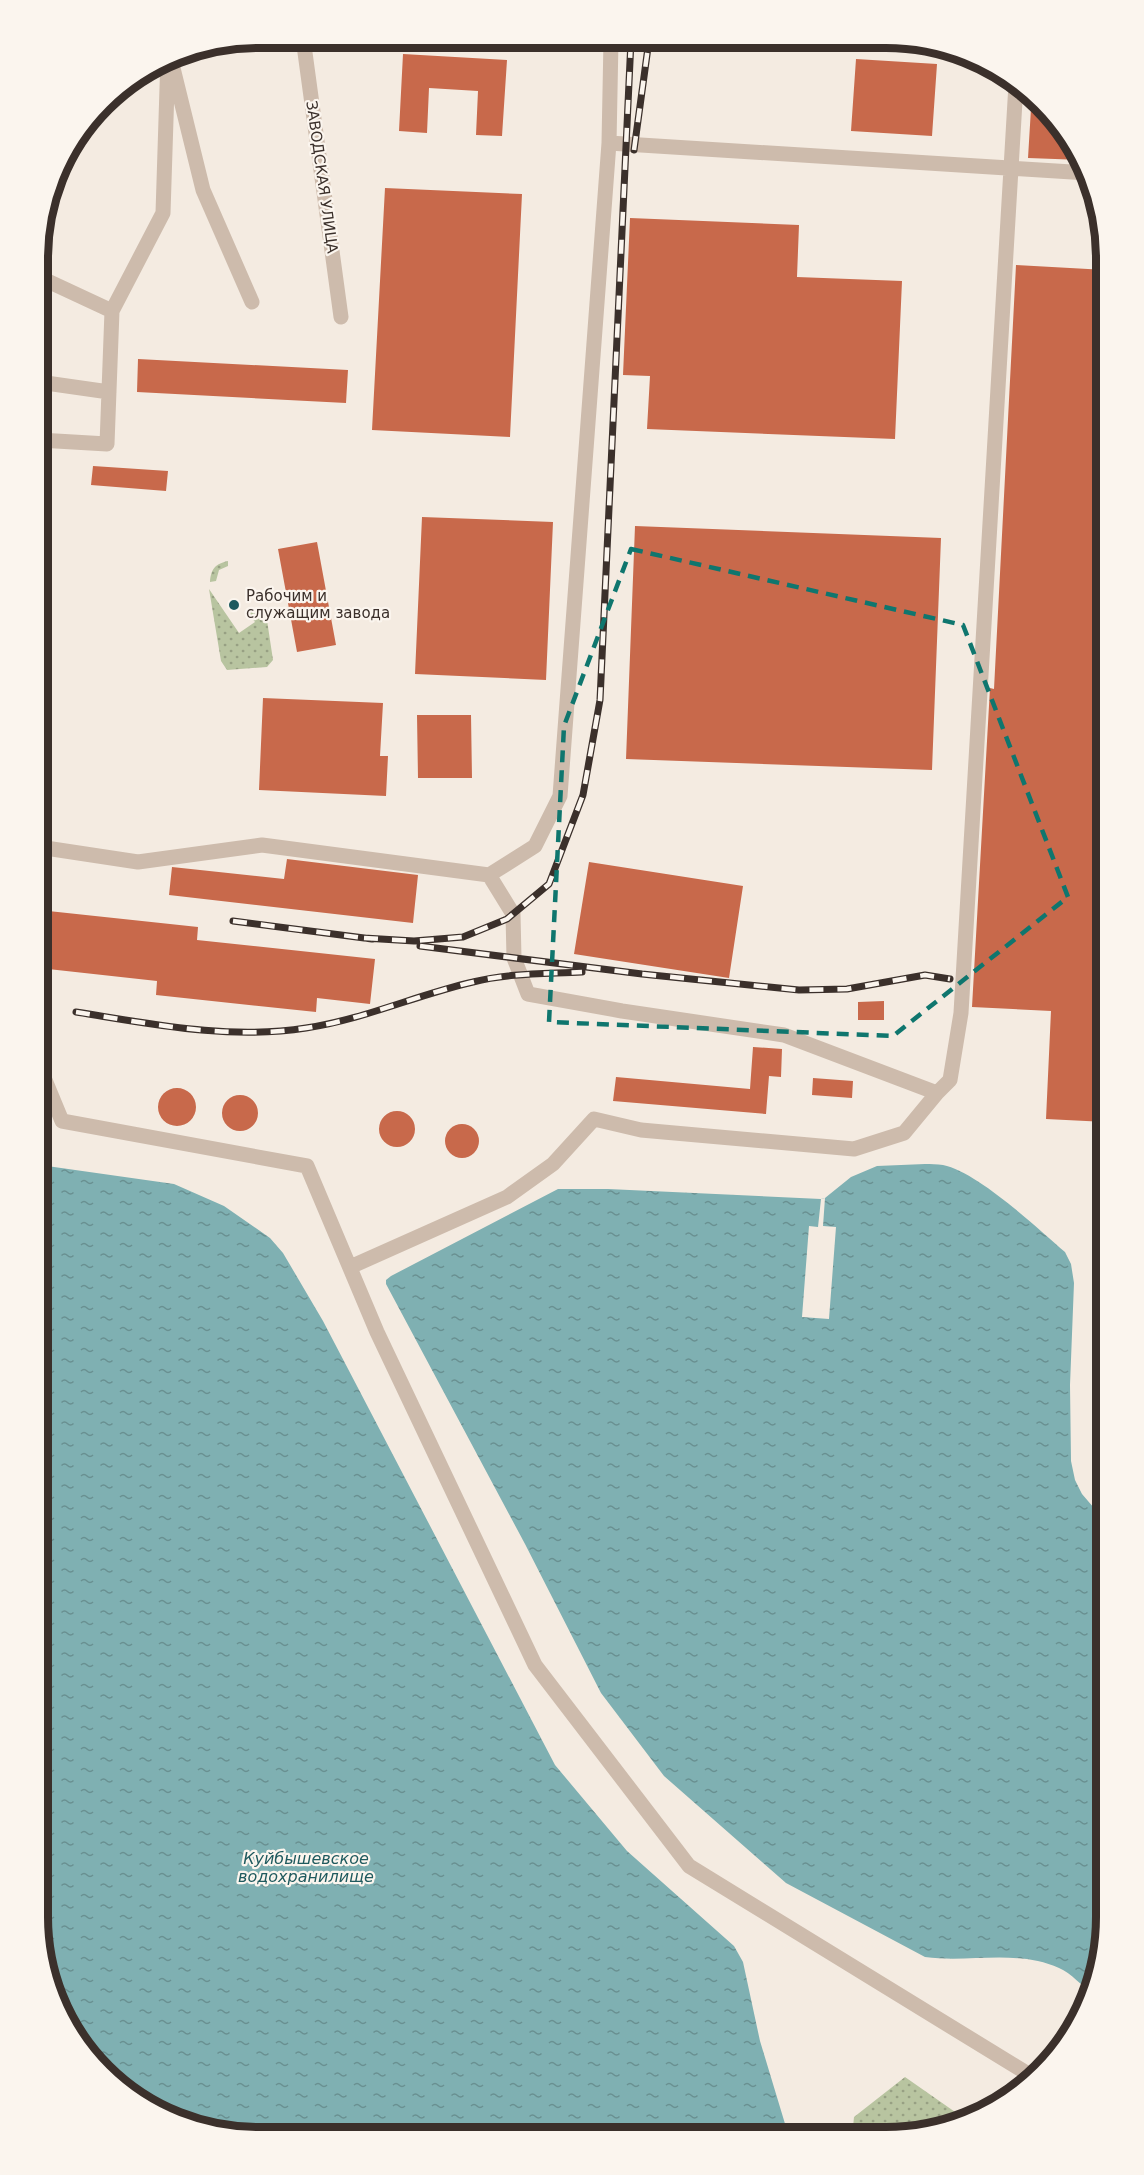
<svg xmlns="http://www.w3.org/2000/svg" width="1144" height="2175" viewBox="0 0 1144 2175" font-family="'DejaVu Sans',sans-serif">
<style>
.grass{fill:url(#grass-dots)}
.water{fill:url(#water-ripples)}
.pier{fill:#f4ebe1}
.building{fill:#c8694b}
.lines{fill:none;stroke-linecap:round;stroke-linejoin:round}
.minor{stroke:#cdbbac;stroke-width:15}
.rail-casing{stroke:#3b302b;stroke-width:7}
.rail{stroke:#fbf5ee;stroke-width:4.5;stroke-dasharray:14;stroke-linecap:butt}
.marked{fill:none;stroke:#0f766e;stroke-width:4.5;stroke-dasharray:12 8;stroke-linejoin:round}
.poi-dot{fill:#1f5a5e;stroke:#fbf5ee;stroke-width:2}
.labels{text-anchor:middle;stroke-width:4.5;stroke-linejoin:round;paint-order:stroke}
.street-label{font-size:15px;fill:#3b302b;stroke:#fbf5ee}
.poi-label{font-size:15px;fill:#3b302b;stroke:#fbf5ee;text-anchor:start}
.water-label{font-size:16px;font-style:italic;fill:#1f5a5e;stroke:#fbf5ee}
.rim{fill:none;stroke:#3b302b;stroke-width:8}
</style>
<defs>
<pattern id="grass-dots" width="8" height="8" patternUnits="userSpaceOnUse" patternTransform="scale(1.5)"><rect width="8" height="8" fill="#b8c4a0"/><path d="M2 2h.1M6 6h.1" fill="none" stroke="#97a083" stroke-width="1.8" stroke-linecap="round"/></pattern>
<pattern id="water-ripples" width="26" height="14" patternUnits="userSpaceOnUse" patternTransform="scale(1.5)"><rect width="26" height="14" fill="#7fb0b2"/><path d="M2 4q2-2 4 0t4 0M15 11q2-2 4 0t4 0" fill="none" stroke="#699091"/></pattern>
</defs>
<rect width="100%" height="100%" fill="#f4ebe1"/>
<!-- grass -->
<path class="grass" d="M228,561V566L219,570L216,581L210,582C211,569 215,564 228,561Z
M209,589L239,633L255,622L246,610L265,607L273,660L267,667L227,670L221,661Z
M905,2077L968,2121C939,2135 884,2137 852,2137L854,2117Z"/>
<!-- water -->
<path class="water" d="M38,1161L47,1166L174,1184L224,1206L270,1238L283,1253L323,1321L555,1765L627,1851L734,1946L743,1962L760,2041L789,2137L229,2136L173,2121L113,2083L75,2040L49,1988L38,1917Z
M925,1164C931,1164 937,1164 943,1165C978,1172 1037,1228 1065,1252L1071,1264L1074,1283L1070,1385L1071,1461L1075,1480L1082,1494L1106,1522V1932L1092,1994C1082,1986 1071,1973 1059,1968C1017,1949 969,1963 925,1957L786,1883L664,1776L601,1693L525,1544L386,1284V1280L391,1276L558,1189H608L821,1199L825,1198L851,1177L877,1166Z"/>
<!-- pier -->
<path class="pier" d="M825,1198L823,1226L836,1227L829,1319L802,1317L809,1226L818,1227L821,1199Z"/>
<!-- building -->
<path class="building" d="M403,54L507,60L502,136L476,135L478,91L429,88L427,133L399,131Z
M856,59L937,64L932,136L851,131Z
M1032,92L1069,135L1082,160L1028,158Z
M385,188L522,194L510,437L372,430Z
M630,218L799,225L797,277L902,281L895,439L647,429L650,376L623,375Z
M1016,265L1106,270V1122L1046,1119L1051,1011L972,1007L990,688L994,689Z
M138,359L348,370L346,403L137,392Z
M93,466L168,471L166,491L91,485Z
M422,517L553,522L546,680L415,674Z
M635,526L941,538L932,770L626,759Z
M317,542L336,645L297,652L278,549Z
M263,698L383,703L380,756H388L386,796L259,790Z
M417,715H471L472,778H418Z
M287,859L418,875L413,923L169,895L172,867L284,879Z
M589,862L743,886L729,978L574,954Z
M39,910L198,927L197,940L375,959L370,1004L317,998L316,1012L156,995L157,981L39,968Z
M884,1001V1020H858V1002Z
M753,1047L782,1049L781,1077L769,1076L766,1114L613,1101L616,1077L750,1089Z
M813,1078L853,1081L852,1098L812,1095Z
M158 1107a19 19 0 1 1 38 0a19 19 0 1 1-38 0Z
M222 1113a18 18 0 1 1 36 0a18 18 0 1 1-36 0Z
M379 1129a18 18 0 1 1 36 0a18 18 0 1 1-36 0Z
M445 1141a17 17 0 1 1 34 0a17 17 0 1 1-34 0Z"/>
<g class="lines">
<!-- minor -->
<path class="minor" d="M303,38L341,317
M173,68L203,190L252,302
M609,143L1088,173
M39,277L112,311L163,213L168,57
M39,382L109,392
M39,440L107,444L112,311
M39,847L138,862L262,845L489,875L535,846L560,796L609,143L611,40
M489,875L513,914L514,958L528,994L622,1011L784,1035L937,1093
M38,1063L62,1121L307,1166L377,1332L535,1665L689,1866L1033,2077
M350,1267L507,1197L553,1164L594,1119L641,1130L854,1149L904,1133L937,1093L950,1080L961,1013L1016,84"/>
<defs>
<path id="rail" d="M634,150L649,40
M233,921L372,939
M364,938L414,941L463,937L507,919L549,884L583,795L600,700L631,40
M420,946L642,974L799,990L847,989L925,975L950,979
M76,1012C152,1024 229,1040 306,1028C365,1019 416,995 473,982C508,973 546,974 582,972"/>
</defs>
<!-- rail casing -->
<use href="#rail" class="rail-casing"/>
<!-- rail -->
<use href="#rail" class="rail"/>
</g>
<!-- marked area -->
<path class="marked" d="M631,549L963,625L1068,897L893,1036L549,1022L564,726Z"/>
<!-- markers -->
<circle class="poi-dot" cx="234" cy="605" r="6"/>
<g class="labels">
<!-- street labels -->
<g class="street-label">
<text transform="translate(322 177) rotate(82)" y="5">ЗАВОДСКАЯ УЛИЦА</text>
</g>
<!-- poi labels -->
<g class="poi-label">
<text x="246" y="601">Рабочим и<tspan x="246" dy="17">служащим завода</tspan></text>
</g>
<!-- water labels -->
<g class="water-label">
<text x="306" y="1864">Куйбышевское<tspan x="306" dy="18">водохранилище</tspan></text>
</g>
</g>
<!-- crop -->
<path d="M0 0H1144V2175H0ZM258 48H886A210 210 0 0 1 1096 258V1917A210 210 0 0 1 886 2127H258A210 210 0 0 1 48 1917V258A210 210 0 0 1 258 48Z" fill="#fbf5ee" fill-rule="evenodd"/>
<path class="rim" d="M258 48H886A210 210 0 0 1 1096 258V1917A210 210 0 0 1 886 2127H258A210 210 0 0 1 48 1917V258A210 210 0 0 1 258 48Z"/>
</svg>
